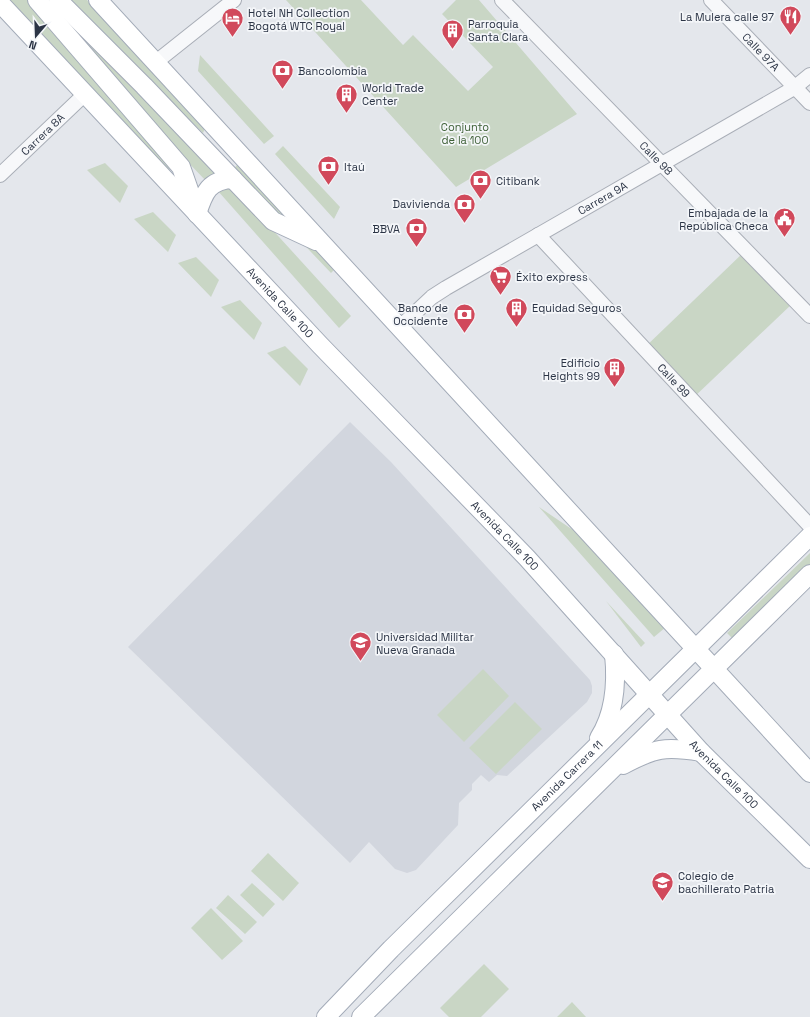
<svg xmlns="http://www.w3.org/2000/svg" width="810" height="1017" viewBox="0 0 810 1017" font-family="'Space Grotesk',sans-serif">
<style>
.built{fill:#d2d6de}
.green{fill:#c9d6c5}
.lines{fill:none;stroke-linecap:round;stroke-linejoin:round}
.minor-casing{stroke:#a9aeb7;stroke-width:16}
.major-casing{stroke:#a3abb8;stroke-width:20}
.minor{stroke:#f7f8fa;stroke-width:14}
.major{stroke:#fff;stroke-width:18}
.labels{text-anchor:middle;stroke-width:3.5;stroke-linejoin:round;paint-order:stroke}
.poi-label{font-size:11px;fill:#2b3445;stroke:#f4f6f9;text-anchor:start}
.street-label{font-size:11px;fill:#2b3445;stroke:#f4f6f9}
.park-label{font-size:11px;fill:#3f6138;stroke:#f4f6f9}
</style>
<rect width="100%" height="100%" fill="#e4e7ec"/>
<!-- built -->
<path class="built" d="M350,422L391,462L590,680L592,686V693L587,702L507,776L497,775L489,782L481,775L472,784V790L459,803L458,825L416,870L407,873L395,869L369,842L350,863L128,647Z"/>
<!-- green -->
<path class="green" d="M9,0H30L165,157L172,176Z
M48,0L222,172L207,182L159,132Z
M67,0H87L205,128L203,133Z
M286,0H361L403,45L413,35L468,91L493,67L442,14L456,0H479L577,114L456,187Z
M200,55L274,136L264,144L198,71Z
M283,146L340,207L334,219L275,154Z
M105,163L128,186L120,203L87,170Z
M237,165L335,269L331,273L233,170Z
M230,183L351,316L339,328L218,191Z
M153,212L176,235L168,252L134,219Z
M744,252L793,303L692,399L642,350Z
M196,257L219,280L211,297L178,263Z
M240,300L262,323L254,340L221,307Z
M285,346L308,369L300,386L267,353Z
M539,507L573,530L666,627L654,637Z
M810,553V569L735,641L727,633Z
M606,601L645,643L641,647Z
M483,669L509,696L464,742L437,715Z
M515,702L542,729L496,774L469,748Z
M268,853L299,883L283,901L251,871Z
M252,883L275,904L263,917L240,895Z
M228,895L257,922L245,934L216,908Z
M211,908L243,941L222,960L191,928Z
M484,964L509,989L481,1017H449L440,1008Z
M572,1002L586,1017H557Z"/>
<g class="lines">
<defs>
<g id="minor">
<path id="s1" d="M502,0L810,316"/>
<path id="s2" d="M711,0L810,103"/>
<path d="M156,62L234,0"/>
<path id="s3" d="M0,175L85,94"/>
<path id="s4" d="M538,235L810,526"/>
<path id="s5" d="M400,327L432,297L446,288L794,88L810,75"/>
</g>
<g id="major">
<path d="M37,0L181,167L195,207"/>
<path d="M58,0L144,86L273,221L316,241"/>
<path d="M98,0L810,773"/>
<path id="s6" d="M0,3L320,345L527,558L701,752L810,859"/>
<path d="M197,214C204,192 209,180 233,179"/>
<path d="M599,738C615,713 617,683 614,654"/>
<path d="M623,765C655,748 665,746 701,752"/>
<path id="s7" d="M326,1017L391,949L810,536"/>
<path d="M361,1017L810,574"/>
</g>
</defs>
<!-- minor casing -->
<use href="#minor" class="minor-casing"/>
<!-- major casing -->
<use href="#major" class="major-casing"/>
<!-- minor -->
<use href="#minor" class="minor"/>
<!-- major -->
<use href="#major" class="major"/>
</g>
<!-- icons -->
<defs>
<symbol id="restaurant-pin" viewBox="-11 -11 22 30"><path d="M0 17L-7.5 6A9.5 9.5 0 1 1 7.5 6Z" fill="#d1495b" stroke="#f4f6f9"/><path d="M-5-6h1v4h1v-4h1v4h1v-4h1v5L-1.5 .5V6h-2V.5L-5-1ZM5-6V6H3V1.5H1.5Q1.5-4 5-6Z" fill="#fff"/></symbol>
<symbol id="hotel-pin" viewBox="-11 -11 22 30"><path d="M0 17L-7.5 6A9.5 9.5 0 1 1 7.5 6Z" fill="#d1495b" stroke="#f4f6f9"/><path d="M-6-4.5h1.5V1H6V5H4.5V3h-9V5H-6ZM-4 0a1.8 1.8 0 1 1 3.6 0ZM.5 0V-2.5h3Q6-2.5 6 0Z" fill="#fff"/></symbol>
<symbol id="building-pin" viewBox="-11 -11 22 30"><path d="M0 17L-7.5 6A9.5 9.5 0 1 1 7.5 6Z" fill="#d1495b" stroke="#f4f6f9"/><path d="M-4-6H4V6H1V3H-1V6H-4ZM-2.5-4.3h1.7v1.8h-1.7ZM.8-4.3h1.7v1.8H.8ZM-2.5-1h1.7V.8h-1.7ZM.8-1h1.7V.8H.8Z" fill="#fff"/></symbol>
<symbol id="bank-pin" viewBox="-11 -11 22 30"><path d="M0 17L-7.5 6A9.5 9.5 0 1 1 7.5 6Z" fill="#d1495b" stroke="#f4f6f9"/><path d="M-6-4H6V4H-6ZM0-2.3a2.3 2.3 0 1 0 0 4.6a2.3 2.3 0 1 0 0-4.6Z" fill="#fff"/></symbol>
<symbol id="civic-pin" viewBox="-11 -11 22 30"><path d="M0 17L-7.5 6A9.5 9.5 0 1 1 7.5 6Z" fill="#d1495b" stroke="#f4f6f9"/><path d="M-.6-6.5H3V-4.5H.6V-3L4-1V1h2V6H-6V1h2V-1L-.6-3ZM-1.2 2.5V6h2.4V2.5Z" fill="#fff"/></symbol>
<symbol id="supermarket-pin" viewBox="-11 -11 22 30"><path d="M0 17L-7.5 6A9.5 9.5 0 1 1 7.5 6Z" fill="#d1495b" stroke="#f4f6f9"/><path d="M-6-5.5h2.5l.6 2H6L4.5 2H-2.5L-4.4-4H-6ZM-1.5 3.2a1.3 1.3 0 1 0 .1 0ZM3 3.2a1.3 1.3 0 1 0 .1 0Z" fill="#fff"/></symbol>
<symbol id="university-pin" viewBox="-11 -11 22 30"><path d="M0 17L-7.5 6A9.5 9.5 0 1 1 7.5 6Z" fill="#d1495b" stroke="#f4f6f9"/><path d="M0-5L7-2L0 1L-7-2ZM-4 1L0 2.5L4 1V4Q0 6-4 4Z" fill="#fff"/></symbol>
</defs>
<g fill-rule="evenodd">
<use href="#restaurant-pin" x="778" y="4" width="25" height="34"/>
<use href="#hotel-pin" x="220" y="6" width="25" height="34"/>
<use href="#building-pin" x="440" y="18" width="25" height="34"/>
<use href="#bank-pin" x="270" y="58" width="25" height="34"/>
<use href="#building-pin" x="334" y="82" width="25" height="34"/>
<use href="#bank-pin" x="316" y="154" width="25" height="34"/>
<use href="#bank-pin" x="468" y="168" width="25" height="34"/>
<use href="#bank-pin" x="452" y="192" width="25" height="34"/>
<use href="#civic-pin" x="772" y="206" width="25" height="34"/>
<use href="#bank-pin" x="404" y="216" width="25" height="34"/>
<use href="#supermarket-pin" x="488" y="264" width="25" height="34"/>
<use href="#building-pin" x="504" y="296" width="25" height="34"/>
<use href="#bank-pin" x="452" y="302" width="25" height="34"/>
<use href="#building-pin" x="602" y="356" width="25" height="34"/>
<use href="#university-pin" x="348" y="630" width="25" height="34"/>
<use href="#university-pin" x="650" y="870" width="25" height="34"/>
</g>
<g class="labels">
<!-- poi labels -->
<g class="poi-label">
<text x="248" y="17">Hotel NH Collection<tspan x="248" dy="13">Bogotá WTC Royal</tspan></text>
<text x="774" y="21" text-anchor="end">La Mulera calle 97</text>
<text x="468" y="28">Parroquia<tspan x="468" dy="13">Santa Clara</tspan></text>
<text x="298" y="75">Bancolombia</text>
<text x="362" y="92">World Trade<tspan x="362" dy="13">Center</tspan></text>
<text x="344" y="171">Itaú</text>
<text x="496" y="185">Citibank</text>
<text x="450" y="208" text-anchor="end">Davivienda</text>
<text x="768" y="217" text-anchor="end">Embajada de la<tspan x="768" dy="13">República Checa</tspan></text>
<text x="400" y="233" text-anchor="end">BBVA</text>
<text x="516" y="281">Éxito express</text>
<text x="448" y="312" text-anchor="end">Banco de<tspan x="448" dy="13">Occidente</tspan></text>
<text x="532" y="312">Equidad Seguros</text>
<text x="600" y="367" text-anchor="end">Edificio<tspan x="600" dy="13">Heights 99</tspan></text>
<text x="376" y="641">Universidad Militar<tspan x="376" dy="13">Nueva Granada</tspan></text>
<text x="678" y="880">Colegio de<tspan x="678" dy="13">bachillerato Patria</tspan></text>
</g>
<!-- street labels -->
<g class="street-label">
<text dy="4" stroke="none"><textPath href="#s2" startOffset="72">Calle 97A</textPath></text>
<text dy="4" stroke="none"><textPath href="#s3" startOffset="59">Carrera 8A</textPath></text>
<text dy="4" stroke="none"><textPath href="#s1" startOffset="221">Calle 98</textPath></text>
<text dy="4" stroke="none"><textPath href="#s5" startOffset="241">Carrera 9A</textPath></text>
<text dy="4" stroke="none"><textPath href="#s6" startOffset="410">Avenida Calle 100</textPath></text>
<text dy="4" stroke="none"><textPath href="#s4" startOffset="199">Calle 99</textPath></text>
<text dy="4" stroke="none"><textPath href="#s6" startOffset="734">Avenida Calle 100</textPath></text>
<text dy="4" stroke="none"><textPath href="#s6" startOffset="1058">Avenida Calle 100</textPath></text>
<text dy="4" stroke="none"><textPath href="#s7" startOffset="341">Avenida Carrera 11</textPath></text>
</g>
<!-- park labels -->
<g class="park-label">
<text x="465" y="131">Conjunto<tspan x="465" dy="13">de la 100</tspan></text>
</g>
</g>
<!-- north arrow -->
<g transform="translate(36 36) rotate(199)" stroke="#f4f6f9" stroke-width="3" paint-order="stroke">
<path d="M0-3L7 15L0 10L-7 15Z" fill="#2b3445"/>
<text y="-6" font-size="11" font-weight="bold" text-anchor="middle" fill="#2b3445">N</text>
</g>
</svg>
